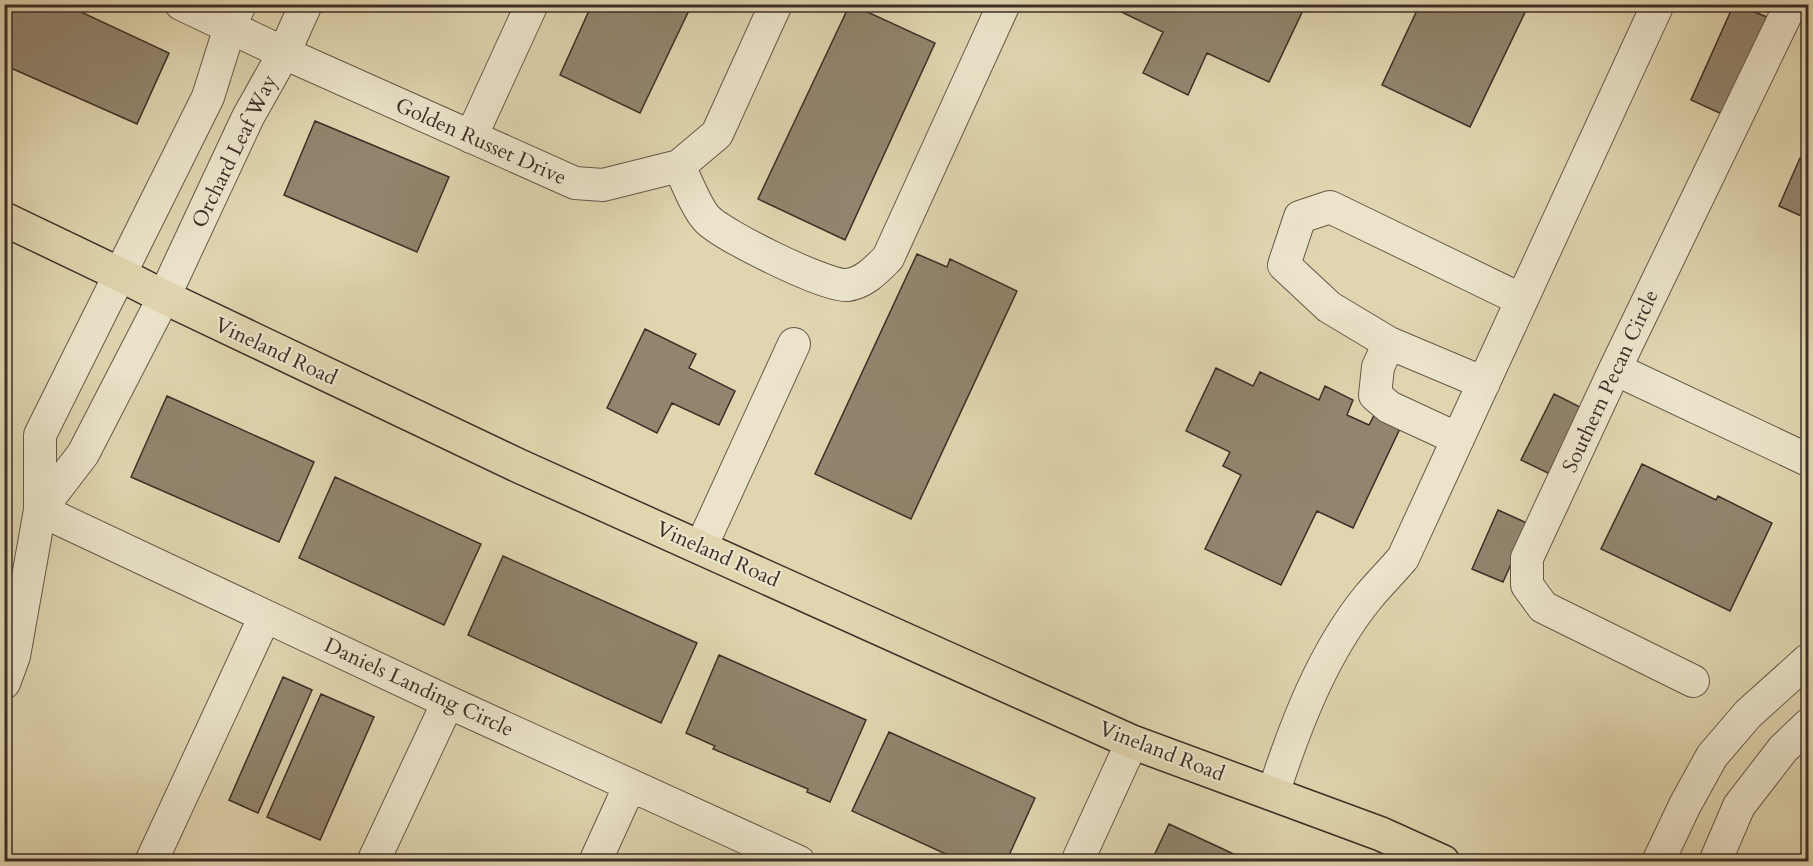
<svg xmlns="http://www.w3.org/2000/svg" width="1813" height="866" viewBox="0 0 1813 866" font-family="Cardo,serif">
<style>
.building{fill:#92856e;stroke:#3d2f28;stroke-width:1.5}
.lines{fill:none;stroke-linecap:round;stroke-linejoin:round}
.minor-casing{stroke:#66584a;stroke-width:34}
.major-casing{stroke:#3d2f28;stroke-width:36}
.minor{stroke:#ebe4cb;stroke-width:32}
.major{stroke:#e0d5af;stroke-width:33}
.labels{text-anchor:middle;stroke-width:4.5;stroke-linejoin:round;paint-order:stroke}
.street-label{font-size:21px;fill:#3d2f28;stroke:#ebe4cb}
</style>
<rect width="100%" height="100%" fill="#e0d5af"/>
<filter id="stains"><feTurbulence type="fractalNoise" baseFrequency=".00333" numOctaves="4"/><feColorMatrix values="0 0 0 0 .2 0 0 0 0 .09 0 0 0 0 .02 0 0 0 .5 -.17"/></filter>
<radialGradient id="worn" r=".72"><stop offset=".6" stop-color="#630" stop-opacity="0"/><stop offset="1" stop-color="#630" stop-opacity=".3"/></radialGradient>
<!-- building -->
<path class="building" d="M4,4H64L169,53L137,124L4,65Z
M592,4H692L640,113L560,75Z
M850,4L935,43L845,240L758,199Z
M1105,4H1306L1269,82L1207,53L1188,95L1143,73L1163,32Z
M1420,4H1529L1470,127L1382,85Z
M1734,4L1767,17L1724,115L1691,100Z
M315,121L449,177L417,252L284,195Z
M1808,144V219L1779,206L1800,158L1802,159Z
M917,254L947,267L950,259L1017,291L911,519L815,474Z
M645,329L696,354L689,368L735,391L719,425L672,403L657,433L607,408Z
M1216,368L1253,386L1260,372L1319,400L1325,386L1353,400L1347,415L1369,425L1378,408L1404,420L1353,528L1317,511L1281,585L1205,549L1241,475L1223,466L1230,452L1186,431Z
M1554,394L1584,409L1552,475L1521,460Z
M167,396L314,462L279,542L131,477Z
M1642,464L1716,500L1718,496L1772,523L1730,611L1601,549Z
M335,477L481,544L444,625L299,558Z
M1498,510L1529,524L1503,582L1472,569Z
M503,556L697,643L661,723L468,635Z
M719,655L866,720L830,802L807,792L808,789L713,749L715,746L686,733Z
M283,677L312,690L258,813L229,800Z
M321,694L374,717L320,840L267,817Z
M889,732L1035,798L1006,862H963L852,811Z
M1169,824L1223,849L1250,862H1151Z"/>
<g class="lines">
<defs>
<path id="minor" d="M181,4L284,53L575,183L603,185L679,166L717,134L776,4
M471,137L532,4
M679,166C686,180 697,209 707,219C722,235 826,287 847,285C864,283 876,270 888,258L1004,4
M1389,343L1329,307L1284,265L1300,217L1330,207L1522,300
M1615,369L1808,460
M1458,439L1389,407L1375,395L1378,367L1389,343L1484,383
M40,510L448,702L799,862
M40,510L83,454L164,297L248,117L284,53L306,4
M701,547L794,344
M1693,681L1543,607L1527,585V558L1615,369L1791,4
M4,683L14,656L40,510V435L208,97L230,27L240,4
M1273,794C1295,726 1323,652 1369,596C1380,583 1392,571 1403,558L1658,4
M151,862L265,616
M373,862L448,702
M595,862L630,785
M1077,862L1132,742
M1658,862L1685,805L1712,756L1748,714L1808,660
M1715,862L1739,806L1783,749L1808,725"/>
<path id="major" d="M4,219L119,274L164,297L519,466L1132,742L1381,834L1443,862"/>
</defs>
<!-- minor casing -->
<use href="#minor" class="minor-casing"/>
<!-- major casing -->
<use href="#major" class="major-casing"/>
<!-- minor -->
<use href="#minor" class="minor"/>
<!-- major -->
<use href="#major" class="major"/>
</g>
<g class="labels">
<!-- street labels -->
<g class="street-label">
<text transform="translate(481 141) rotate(24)" y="7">Golden Russet Drive</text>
<text transform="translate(234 151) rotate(-64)" y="7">Orchard Leaf Way</text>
<text transform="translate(276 351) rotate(25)" y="7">Vineland Road</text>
<text transform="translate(1610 381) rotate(-65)" y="7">Southern Pecan Circle</text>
<text transform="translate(718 554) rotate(24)" y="7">Vineland Road</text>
<text transform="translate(419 687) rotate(25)" y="7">Daniels Landing Circle</text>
<text transform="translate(1162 751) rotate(21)" y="7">Vineland Road</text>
</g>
</g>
<!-- margin -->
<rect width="1813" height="866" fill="none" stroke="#e0d5af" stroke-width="24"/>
<rect x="6" y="6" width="1801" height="854" fill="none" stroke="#3d2f28" stroke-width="3"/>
<rect x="12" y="12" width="1789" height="842" fill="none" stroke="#3d2f28" stroke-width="1.5"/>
<rect width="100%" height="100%" filter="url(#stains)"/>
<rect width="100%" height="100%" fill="url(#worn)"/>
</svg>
